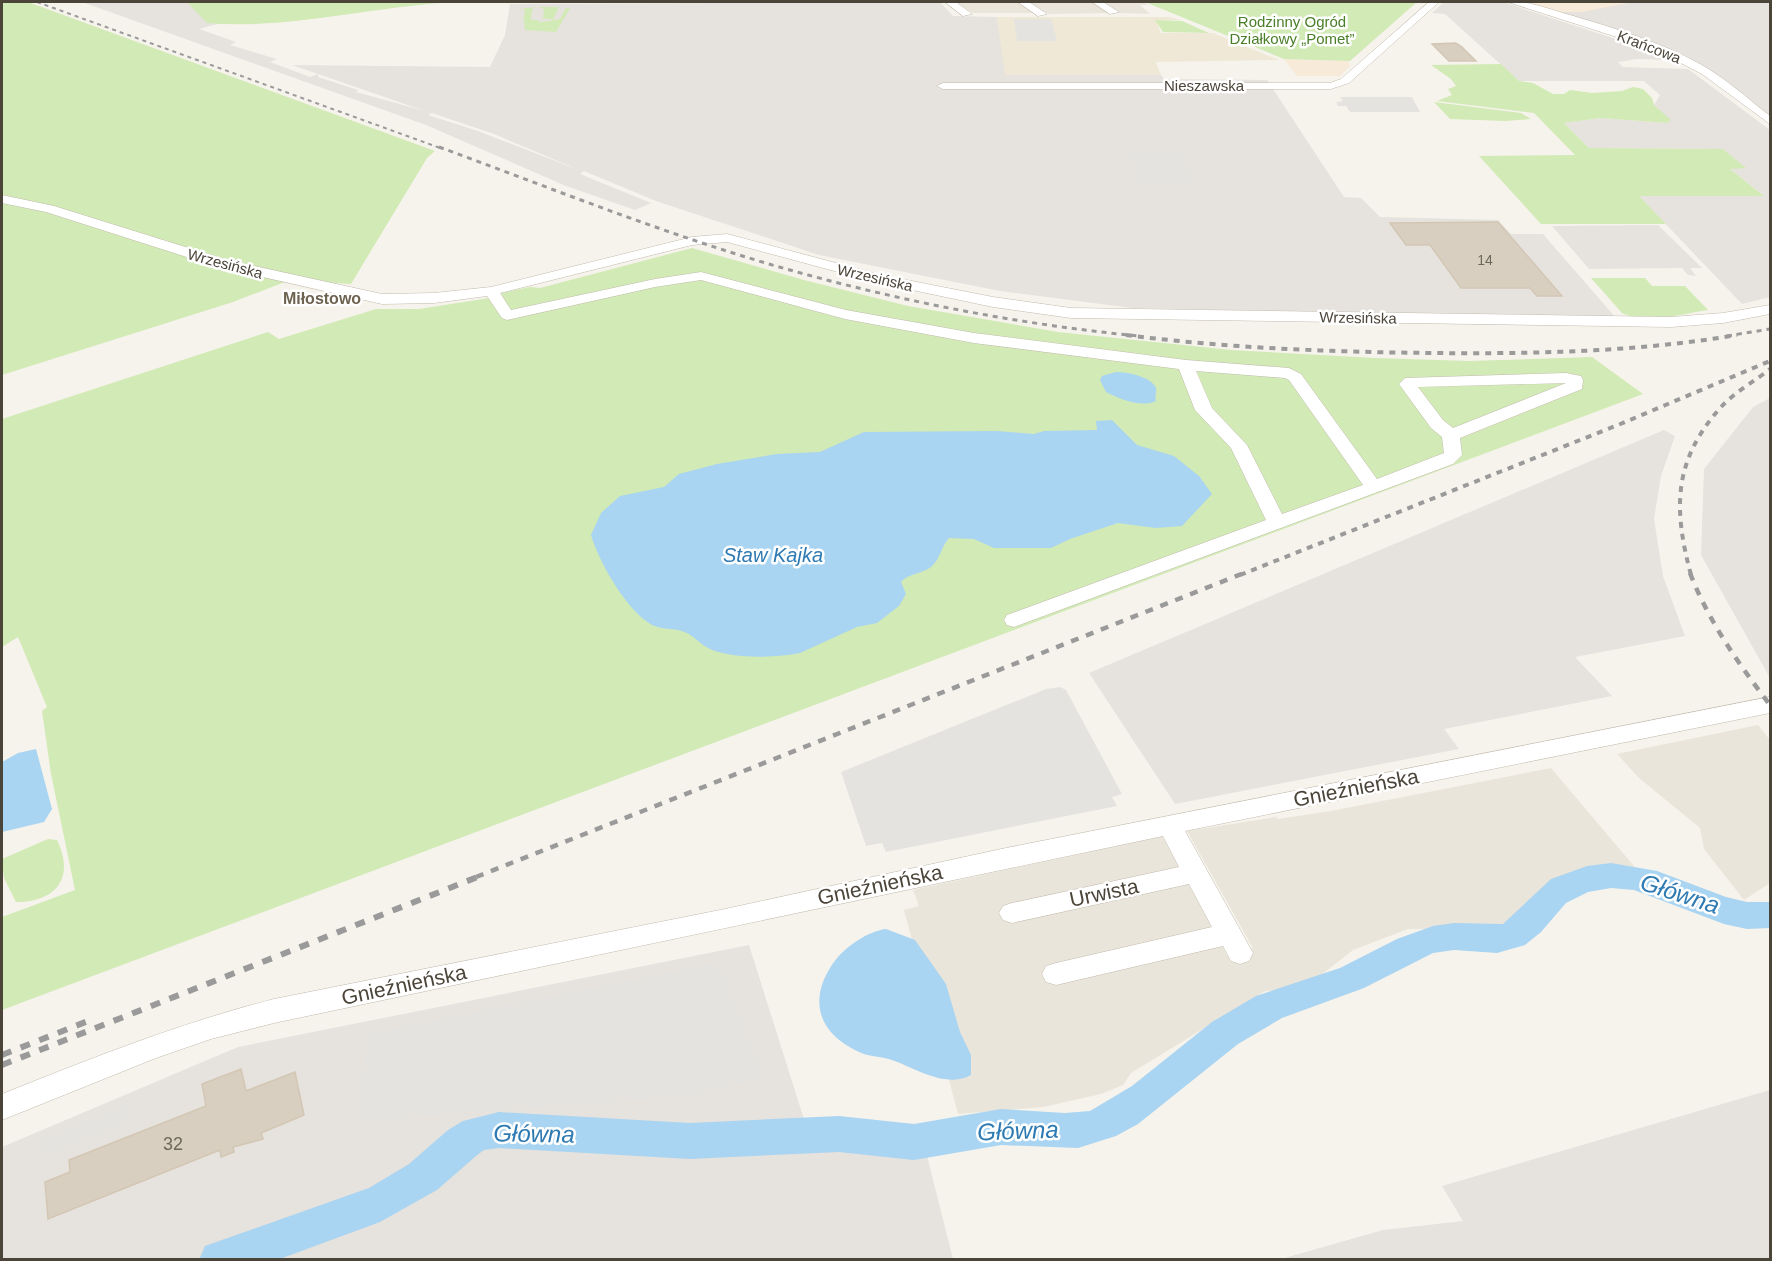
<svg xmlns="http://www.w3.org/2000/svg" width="1772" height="1261" viewBox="0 0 1772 1261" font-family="Helvetica,sans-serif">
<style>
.residential{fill:#eae5da}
.commercial{fill:#f7ead8}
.industrial{fill:#e6e2dd;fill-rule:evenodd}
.education{fill:#efe8d6}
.green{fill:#d2eab5}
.parking{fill:#e5e3e0}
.water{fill:#a9d4f2}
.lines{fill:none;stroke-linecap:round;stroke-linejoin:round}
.river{fill:#a9d4f2;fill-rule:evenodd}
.building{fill:#d8cfc1;stroke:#d3c7b4;stroke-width:1.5}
.minor-casing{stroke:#c2bbae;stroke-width:1}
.minor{fill:#fff;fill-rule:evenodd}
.rail-far4{stroke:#9a9a9a;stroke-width:2;stroke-dasharray:4 4;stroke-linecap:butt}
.rail-far3{stroke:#9a9a9a;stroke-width:3;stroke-dasharray:5 5;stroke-linecap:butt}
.rail-far2{stroke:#9a9a9a;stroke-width:4;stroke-dasharray:6 6;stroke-linecap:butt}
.rail-far1{stroke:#9a9a9a;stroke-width:4.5;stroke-dasharray:8 8;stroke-linecap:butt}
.rail{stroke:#9a9a9a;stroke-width:6;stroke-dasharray:10 10;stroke-linecap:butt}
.labels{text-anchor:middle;stroke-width:5;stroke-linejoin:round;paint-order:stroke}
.far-number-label{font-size:14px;fill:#6e675b}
.far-park-label{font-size:15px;fill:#4a7f2a;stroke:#fff}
.far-street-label{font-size:15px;fill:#4b4439;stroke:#fff}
.far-neighbourhood-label{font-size:16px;font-weight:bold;fill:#6e6250;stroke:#fff}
.near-number-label{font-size:18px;fill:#6e675b}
.water-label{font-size:20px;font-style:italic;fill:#2e7ab2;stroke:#fff}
.near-street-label{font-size:21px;fill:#4b4439;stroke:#fff}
.near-water-label{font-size:24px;font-style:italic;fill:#2e7ab2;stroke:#fff}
</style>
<rect width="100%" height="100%" fill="#f6f3ec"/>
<!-- residential -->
<path class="residential" d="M954,2H1019L1036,13H973Z
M1028,2H1093L1111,13L1049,14Z
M1101,2H1142L1149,5H1140L1150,14L1120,13Z
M1758,725L1770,740V883L1744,900L1704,849L1700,828L1639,778L1617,754Z
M1551,768L1639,872L1583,876L1552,887L1500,928L1408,929L1353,950L1302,990L1265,991L1131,1073L1123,1085L1101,1094L1043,1107L958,1114L904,910L919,906L913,890L1162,836L1228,957L1253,948L1187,831L1276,817L1278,819L1331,811Z"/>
<!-- commercial -->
<path class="commercial" d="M1522,2H1643L1644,3L1582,12H1556Z
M1284,59L1348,61L1350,66L1340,76H1297Z"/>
<!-- industrial -->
<path class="industrial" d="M82,2H246L232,20L199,29L236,42L230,45L277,59L270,62L310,77L318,74V77L358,90L356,92L425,111L292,65L490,67L505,35L510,4L940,2L953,16L997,17L1006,75H1161L1164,79L1267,80L1344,197L1361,198L1380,217L1498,220L1511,234H1543L1616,318L1132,308L1000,291L819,255L656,201L584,171L580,174L651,203L635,210L566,186L426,125ZM432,113L494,134L584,172L478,131L428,115Z
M1444,2H1503L1649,50L1665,60L1637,59L1618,62L1623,67L1688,69L1770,130V297L1742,304L1639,196L1763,195L1729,168H1745L1723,149L1589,148L1564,123L1601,118L1667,123L1670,120L1654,105L1660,95L1644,81H1519L1445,14L1432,13Z
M1634,2H1770V116L1697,62L1556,12H1582Z
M1658,225L1702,268H1690L1696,276L1688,275L1682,268L1589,269L1552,226Z
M1770,398V678L1701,555L1704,469L1753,407Z
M1664,430L1675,436L1661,476L1654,519L1663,576L1685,636L1575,657L1612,696L1444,729L1459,749L1175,804L1089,673Z
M749,945L808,1132L924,1144L953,1259L2,1260V1147L238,1047Z
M1770,1090V1259H1281L1383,1230L1463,1221L1442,1186Z"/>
<!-- education -->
<path class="education" d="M997,17H1169L1181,20H1156L1161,33H1213L1279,60L1156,62L1161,75H1005Z"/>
<!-- green -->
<path class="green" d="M2,2H28L435,151L427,158L351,284L290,280L233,302L2,375Z
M187,2H460C375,5 293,30 207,23Z
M1145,2H1417L1350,61L1284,59Z
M537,7L532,9L531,20H538L539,22L551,21L552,19H543L544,9L539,7H559L553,20L560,19L566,8H570L556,32L525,30L524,19H519L524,18L525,10L520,9Z
M1155,20L1182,21L1209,33L1163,32Z
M1501,64L1519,81L1533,83L1553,94H1564L1570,90L1592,93L1622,91L1633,87L1643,89L1652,98L1654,105L1671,120L1667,123L1601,118L1564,123L1589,148L1723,149L1746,168L1730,169L1764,196H1639L1666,224H1541L1479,156L1575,155L1534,113L1437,101L1452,95L1448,89L1456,86L1451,79L1431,65Z
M1434,102L1521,113L1531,119L1505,121L1450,119Z
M692,248L804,280L908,306L1058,332L1231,350L1375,358L1469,361L1592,357L1643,394L2,1010V917L75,890L51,774L42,711L47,707L18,637L2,647V419L268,332L279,339L376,309H419L502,296L501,293L530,287L540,288Z
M1591,278H1645L1652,286H1685L1708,310C1683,314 1646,324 1622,313Z
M48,839L57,840C75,877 57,902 16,902L4,878L2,859Z"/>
<!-- parking -->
<path class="parking" d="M1014,19H1051L1057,41H1017Z
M1340,97H1412L1420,112H1350L1346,106H1338L1336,102L1343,101Z
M1180,150L1197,186L1139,187L1126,151Z
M1060,687L1066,690L1122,794L1112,797L1117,806L886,852L882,843L866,846L841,772L1046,689Z
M720,962L765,1077L694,1096L354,1122L368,1033Z
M129,1103L131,1122L42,1157L41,1138Z"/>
<!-- water -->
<path class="water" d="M1116,372C1127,372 1148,376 1155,386C1158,391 1154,395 1156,401C1141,408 1120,399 1106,392L1100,380L1102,376Z
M1112,420L1137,445L1174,456L1199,476L1212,494L1182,526L1156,528L1118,523L1070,539L1051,548H994L974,539L949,538C941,547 940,560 931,567C922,574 909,573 901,582L906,594L899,606L877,623L857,627L800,653C775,658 733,659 710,649C701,645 695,637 687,633C678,628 662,630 652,625C626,610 599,562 591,535L601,513L620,496L664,487L679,474L717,464L777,454L820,452L864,432L997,431L1034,434L1044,431L1097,430L1096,421Z
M36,749L52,809L44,822L2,832V762L18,753Z
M886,929L915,940L946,984L960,1032L971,1055V1075C946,1089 915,1068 892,1060C881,1056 868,1057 857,1051C817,1032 808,998 834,962C845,947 868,931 886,929Z"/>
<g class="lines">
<!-- river -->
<path class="river" d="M1611,863L1657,871L1726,897L1747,902H1770V928L1747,929L1724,924L1634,890L1611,888L1588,892L1566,903L1541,932L1525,945L1497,953L1454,950L1433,953L1364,988L1282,1018L1238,1044L1138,1124L1116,1136L1078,1148L1001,1145L914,1160L839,1152L690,1159L499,1148L484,1150L476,1156L437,1190L380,1222L277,1260H199L205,1246L369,1188L409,1164L448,1130L463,1121L499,1112L690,1123L839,1116L914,1124L1001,1109L1065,1113L1090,1111L1132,1086L1212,1022L1256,996L1340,968L1397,939L1433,926L1454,923L1503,924L1551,879L1587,866Z"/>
</g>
<!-- building -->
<path class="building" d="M1456,43L1462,47L1476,61H1449L1432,44Z
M1498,222L1562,296H1537L1530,288H1461L1430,245H1406L1390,223Z
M241,1069L246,1091L295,1072L304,1115L261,1133L263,1139L233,1147L234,1152L221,1157L220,1150L48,1219L45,1182L70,1172L69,1160L206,1106L202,1084Z"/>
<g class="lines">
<defs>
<path id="minor" d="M945,2H956L972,14L963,16Z
M1018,2H1029L1047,14L1038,16Z
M1092,2H1103L1119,12L1110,14Z
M1429,2H1439L1349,83L1331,89H943L937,86L943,83H1330L1341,79Z
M1508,2C1528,0 1551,10 1570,15C1614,28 1660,42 1700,64C1725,78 1747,98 1770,116V124L1702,74L1671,58L1626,40Z
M2,195L54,206L227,260L382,294L434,293L491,287L692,237L727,234L881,275L993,297L1071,308L1671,317L1723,313L1770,305V314L1723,323L1671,327L1071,318L993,307L879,283L727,242L692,245L500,293L511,310L655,279L701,272L846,310L974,333L1186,360L1289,368L1301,374L1377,479L1444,453L1442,437L1431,428L1399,384L1405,378L1566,373L1581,376L1583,380L1582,389L1460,438L1462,455L1453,464L1014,627L1007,625L1004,620L1007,615L1266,520L1231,448L1195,410L1179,369L974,343L845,319L701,280L655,287L507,320L502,318L487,296L434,303L382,304L218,267L46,212L2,203ZM1196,371L1285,378L1289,380L1363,485L1282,514L1247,445L1212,408ZM1566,383L1453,428L1443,420L1418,387Z
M1770,697V713L1185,831L1253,953L1249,961L1240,964L1231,961L1223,946L1056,985L1046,982L1042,974L1046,966L1056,963L1212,927L1189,884L1012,923L1003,920L999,913L1003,906L1012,903L1179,867L1163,836L274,1023L211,1039L156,1058L2,1120V1094C92,1058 180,1023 274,999L725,909L1006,848Z"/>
</defs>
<!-- minor casing -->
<use href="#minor" class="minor-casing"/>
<!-- minor -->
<use href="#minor" class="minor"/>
<!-- rail-far4 -->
<path class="rail-far4" d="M37,2L443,149"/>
<!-- rail-far3 -->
<path class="rail-far3" d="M439,147C548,187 657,231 769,264C889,299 1014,324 1139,336
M1727,336L1770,329"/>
<!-- rail-far2 -->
<path class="rail-far2" d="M1126,335C1227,348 1330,352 1432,353C1533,354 1637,352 1737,335
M1240,575L1618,425L1770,361
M1691,575C1673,508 1673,460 1722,406C1735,392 1755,381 1770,369"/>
<!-- rail-far1 -->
<path class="rail-far1" d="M1690,573C1709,622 1738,663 1770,705
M476,877L1244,573"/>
<!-- rail -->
<path class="rail" d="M2,1055L88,1021
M2,1065L480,876"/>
</g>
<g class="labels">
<!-- far-number labels -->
<g class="far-number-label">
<text x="1485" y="265">14</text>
</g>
<!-- far-park labels -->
<g class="far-park-label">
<text x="1292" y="27">Rodzinny Ogród<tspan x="1292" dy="17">Działkowy „Pomet”</tspan></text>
</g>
<!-- far-street labels -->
<g class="far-street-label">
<text transform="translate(1649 47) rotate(21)" y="5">Krańcowa</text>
<text x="1204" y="91">Nieszawska</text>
<text transform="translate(225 264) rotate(15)" y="5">Wrzesińska</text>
<text transform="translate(875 278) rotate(13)" y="5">Wrzesińska</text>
<text transform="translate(1358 318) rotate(1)" y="5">Wrzesińska</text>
</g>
<!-- far-neighbourhood labels -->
<g class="far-neighbourhood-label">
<text x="322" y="304">Miłostowo</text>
</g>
<!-- near-number labels -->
<g class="near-number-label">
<text x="173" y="1150">32</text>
</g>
<!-- water labels -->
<g class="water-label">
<text x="773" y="562">Staw Kajka</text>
</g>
<!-- near-street labels -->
<g class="near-street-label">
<text transform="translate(1356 788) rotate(-11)" y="7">Gnieźnieńska</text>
<text transform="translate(880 885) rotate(-12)" y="7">Gnieźnieńska</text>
<text transform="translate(1104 893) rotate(-12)" y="7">Urwista</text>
<text transform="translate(404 985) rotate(-12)" y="7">Gnieźnieńska</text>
</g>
<!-- near-water labels -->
<g class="near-water-label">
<text transform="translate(1680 894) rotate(18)" y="8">Główna</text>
<text transform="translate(1018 1131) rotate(-2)" y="8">Główna</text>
<text transform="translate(534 1134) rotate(1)" y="8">Główna</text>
</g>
</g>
<!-- border -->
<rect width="1772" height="1261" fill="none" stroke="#4b4439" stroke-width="6"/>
</svg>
